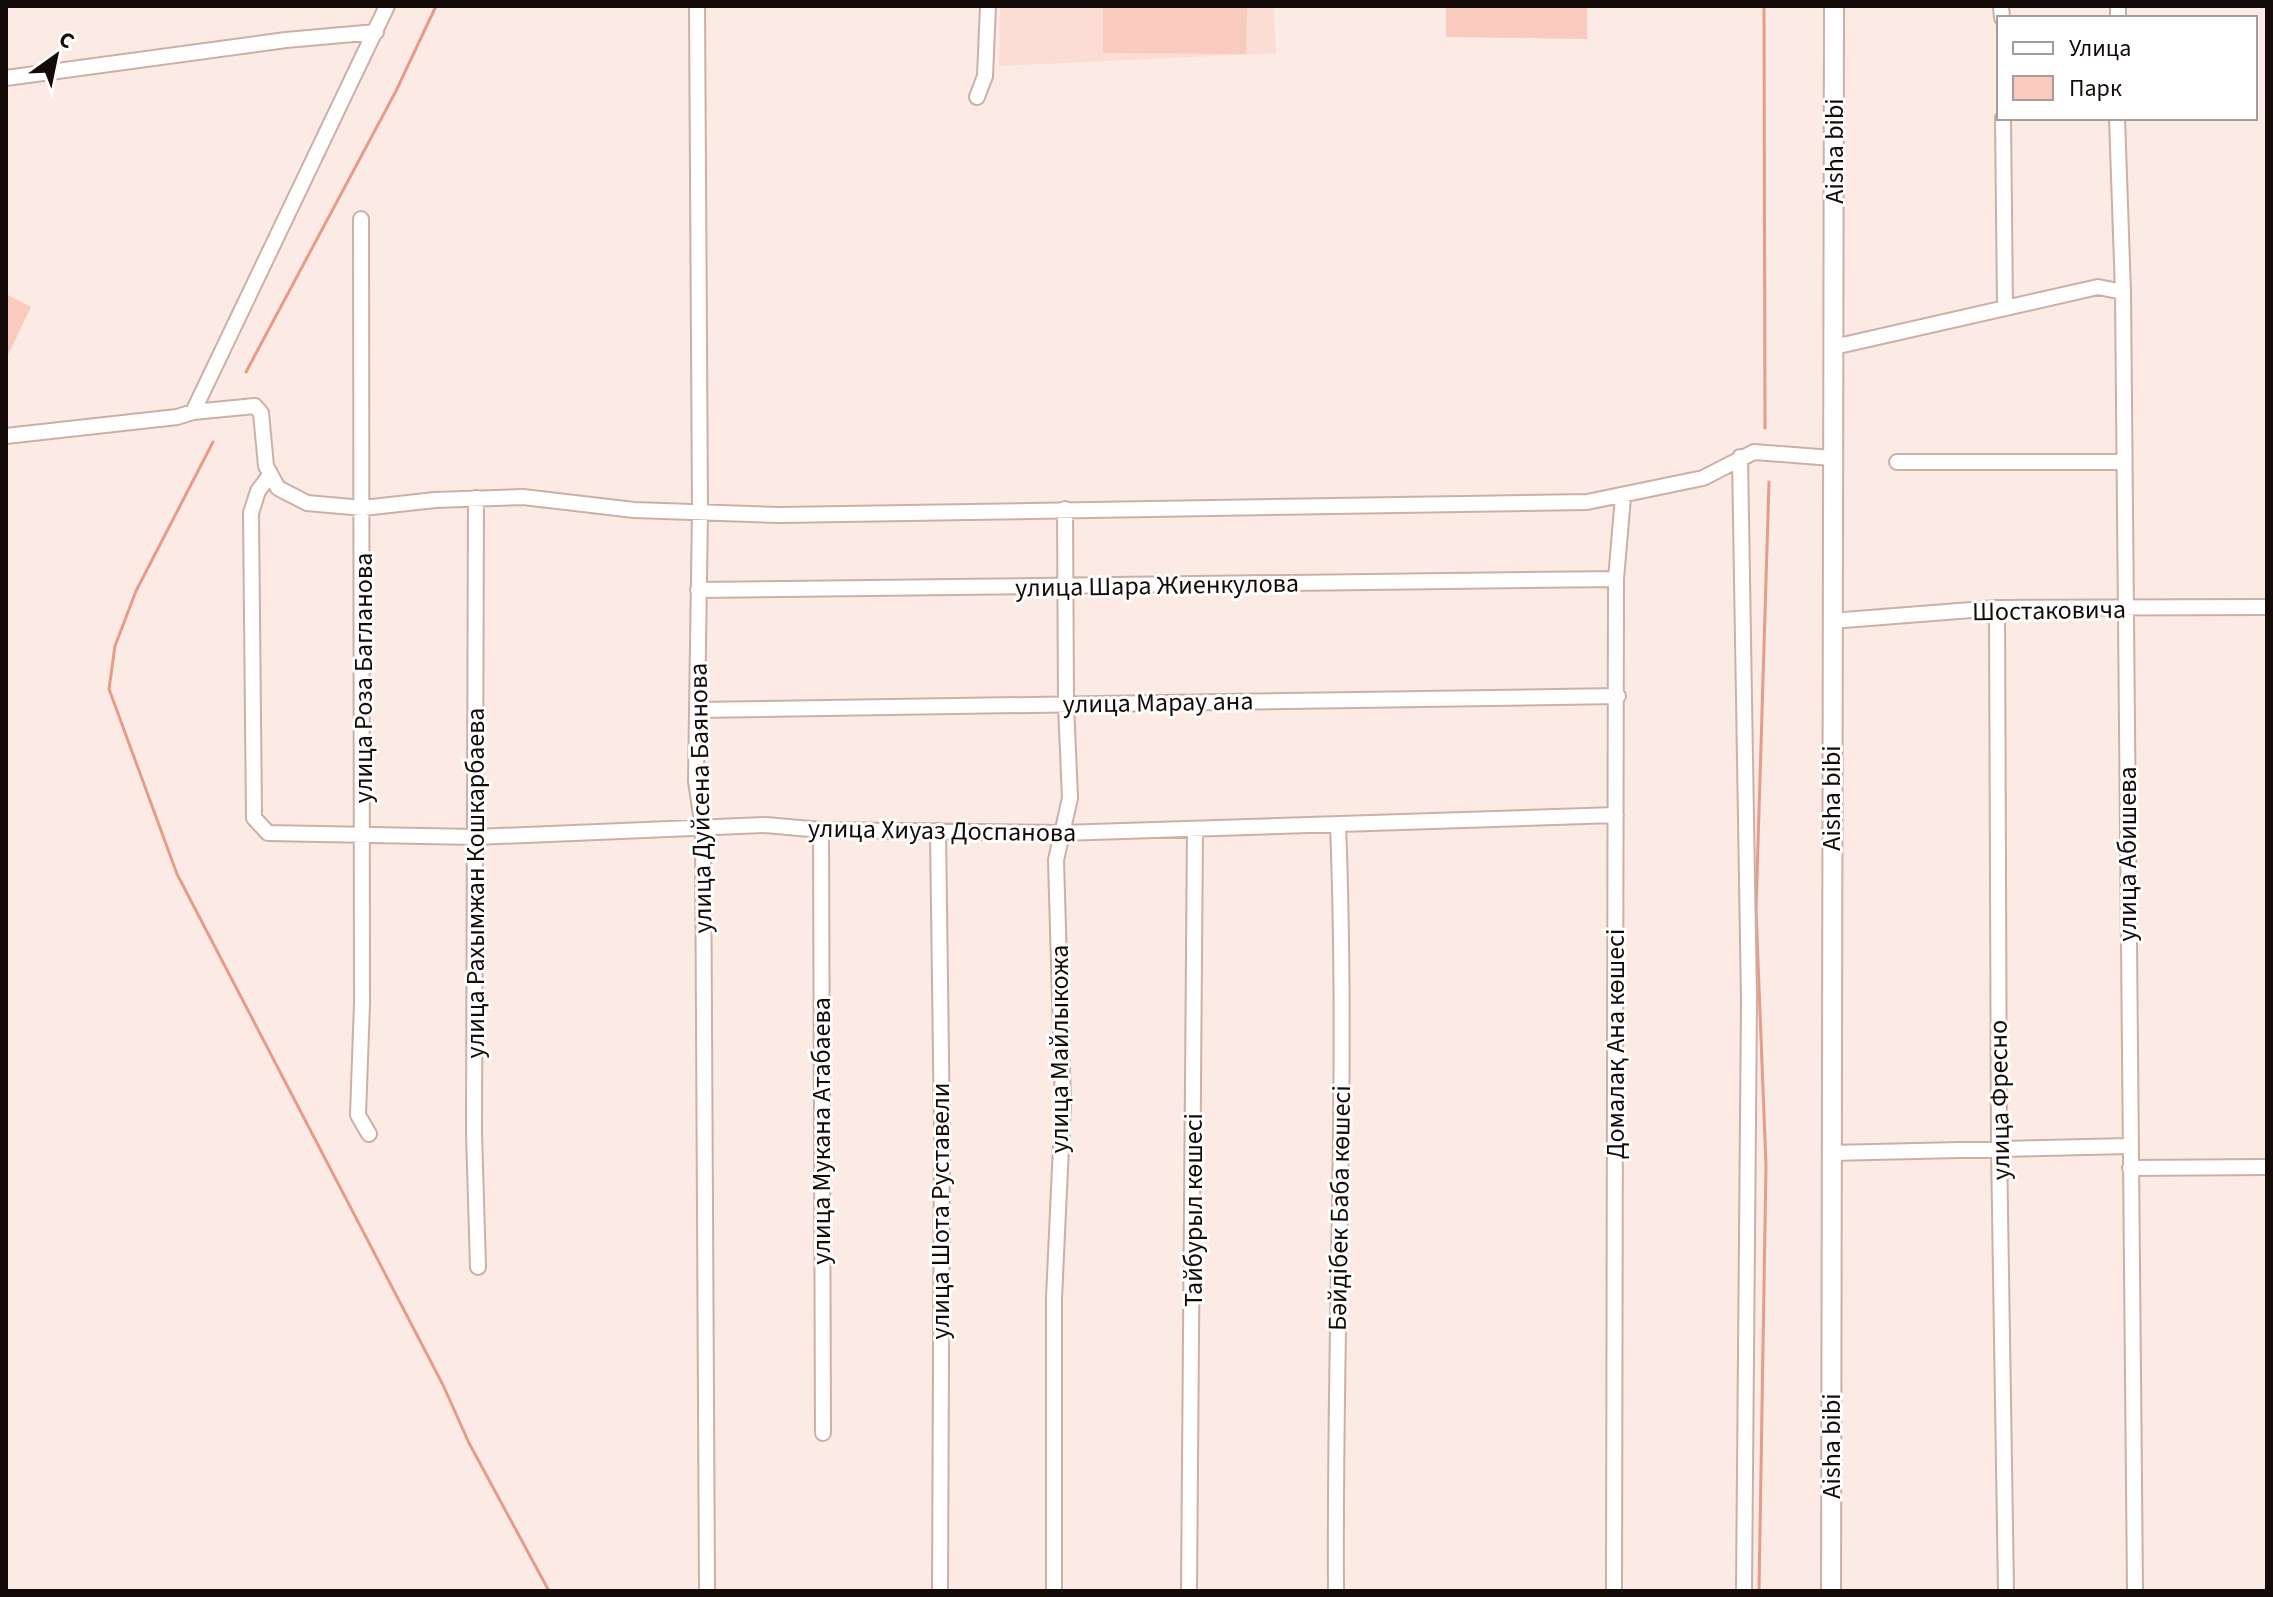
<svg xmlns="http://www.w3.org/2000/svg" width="2273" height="1597" viewBox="0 0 2273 1597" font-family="'Source Sans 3',sans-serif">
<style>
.built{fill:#fcddd5}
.green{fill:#f9cbbf}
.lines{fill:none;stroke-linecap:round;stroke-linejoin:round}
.stream{stroke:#e69c89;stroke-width:3}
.minor-casing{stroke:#ccb0a8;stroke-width:18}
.major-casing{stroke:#ccb0a8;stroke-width:22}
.minor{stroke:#fff;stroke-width:14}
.major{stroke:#fff;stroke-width:18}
.labels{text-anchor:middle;stroke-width:6;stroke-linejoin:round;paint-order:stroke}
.street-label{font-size:26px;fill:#140b09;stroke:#fff}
</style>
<rect width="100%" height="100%" fill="#fceae5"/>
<!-- built -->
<path class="built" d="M1000,6H1274L1276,53L999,66Z"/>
<!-- green -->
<path class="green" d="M1103,6H1247L1246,54L1103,53Z
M1446,6H1587V39L1446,37Z
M6,294L31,307L6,359Z"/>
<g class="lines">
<!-- stream -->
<path class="stream" d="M1764,6L1765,428
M246,372L396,91L436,6
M213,442L136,591L115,646L109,689L177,874L443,1385L469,1443L549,1591
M1759,1591L1766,1165L1756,910L1769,482"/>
<defs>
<path id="minor" d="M697,6L700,511L696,781L703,829L707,1591
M2001,6L2002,18
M2118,18V6
M6,78L286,40L376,32
M977,97L985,76L988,6
M2003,118L2005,306
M2117,118L2123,292L2135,1591
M361,219L362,1003L358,1115L369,1134
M1834,347L2098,287L2123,292
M193,412L255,406L261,413L266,466L278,488L307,503L363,508L435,500L523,497L634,510L780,515L1587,502L1703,478L1754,452L1832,458
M6,436L177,417L193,412L387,6
M1740,457L1749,1000L1744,1591
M1897,462H2124
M270,475L258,491L251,513L254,818L268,833L475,837L766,825L821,830L1061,833L1616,815
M476,498L474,1133L478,1267
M698,590L1616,579
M1997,608L1999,1147L2006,1591
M1831,621L1997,608L2267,607
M697,710L1618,696
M821,830L823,1433
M938,831L942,1132L940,1591
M1830,1153L2129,1146
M2130,1168L2267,1167
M1054,1591V1298L1063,1103L1056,860L1070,798L1066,704L1065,509
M1189,1591L1195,829
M1336,1591C1334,1336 1348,1080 1338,825
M1614,1591L1616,579L1623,497"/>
<path id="major" d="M1831,1591L1834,6"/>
</defs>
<!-- minor casing -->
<use href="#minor" class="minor-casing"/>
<!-- major casing -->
<use href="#major" class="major-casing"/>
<!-- minor -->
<use href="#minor" class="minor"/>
<!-- major -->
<use href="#major" class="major"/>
</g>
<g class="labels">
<!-- street labels -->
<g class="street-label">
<text transform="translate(1834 151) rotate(-90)" y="9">Aisha bibi</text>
<text transform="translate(1157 585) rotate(-1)" y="9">улица Шара Жиенкулова</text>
<text transform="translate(2049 610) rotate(-1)" y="9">Шостаковича</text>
<text transform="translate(363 678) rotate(-90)" y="9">улица Роза Багланова</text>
<text transform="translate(1158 702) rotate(-1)" y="9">улица Марау ана</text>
<text transform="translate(700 798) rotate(-91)" y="9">улица Дуйсена Баянова</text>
<text transform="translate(1831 798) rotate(-90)" y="9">Aisha bibi</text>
<text transform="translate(942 830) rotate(1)" y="9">улица Хиуаз Доспанова</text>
<text transform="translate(2127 854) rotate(-90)" y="9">улица Абишева</text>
<text transform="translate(475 883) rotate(-90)" y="9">улица Рахымжан Кошкарбаева</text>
<text transform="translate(1615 1044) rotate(-90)" y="9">Домалақ Ана көшесі</text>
<text transform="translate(1059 1049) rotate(-90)" y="9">улица Майлыкожа</text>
<text transform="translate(1999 1100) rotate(-91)" y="9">улица Фресно</text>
<text transform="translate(821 1131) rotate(-90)" y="9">улица Мукана Атабаева</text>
<text transform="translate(1339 1208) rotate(-89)" y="9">Бәйдібек Баба көшесі</text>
<text transform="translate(1193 1210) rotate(-90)" y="9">Тайбурыл көшесі</text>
<text transform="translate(940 1211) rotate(-90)" y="9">улица Шота Руставели</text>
<text transform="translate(1831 1446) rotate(-90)" y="9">Aisha bibi</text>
</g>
</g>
<!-- border -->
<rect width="2273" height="1597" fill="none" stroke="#140b09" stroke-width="16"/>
<!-- legend -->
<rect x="1997" y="16" width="260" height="104" fill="#ffffff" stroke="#a19d9d" stroke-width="2"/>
<rect x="2013" y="42" width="40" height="12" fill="#ffffff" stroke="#a19d9d" stroke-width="2"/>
<text x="2069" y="56" font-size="24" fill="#140b09">Улица</text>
<rect x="2013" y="76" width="40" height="24" fill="#f9cbbf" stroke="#a19d9d" stroke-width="2"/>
<text x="2069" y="96" font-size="24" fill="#140b09">Парк</text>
<!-- north arrow -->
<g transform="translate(56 56) rotate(33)" stroke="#ffffff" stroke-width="6" paint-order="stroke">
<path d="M0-6L14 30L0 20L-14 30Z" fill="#140b09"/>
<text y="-12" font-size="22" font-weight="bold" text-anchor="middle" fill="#140b09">С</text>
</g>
</svg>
